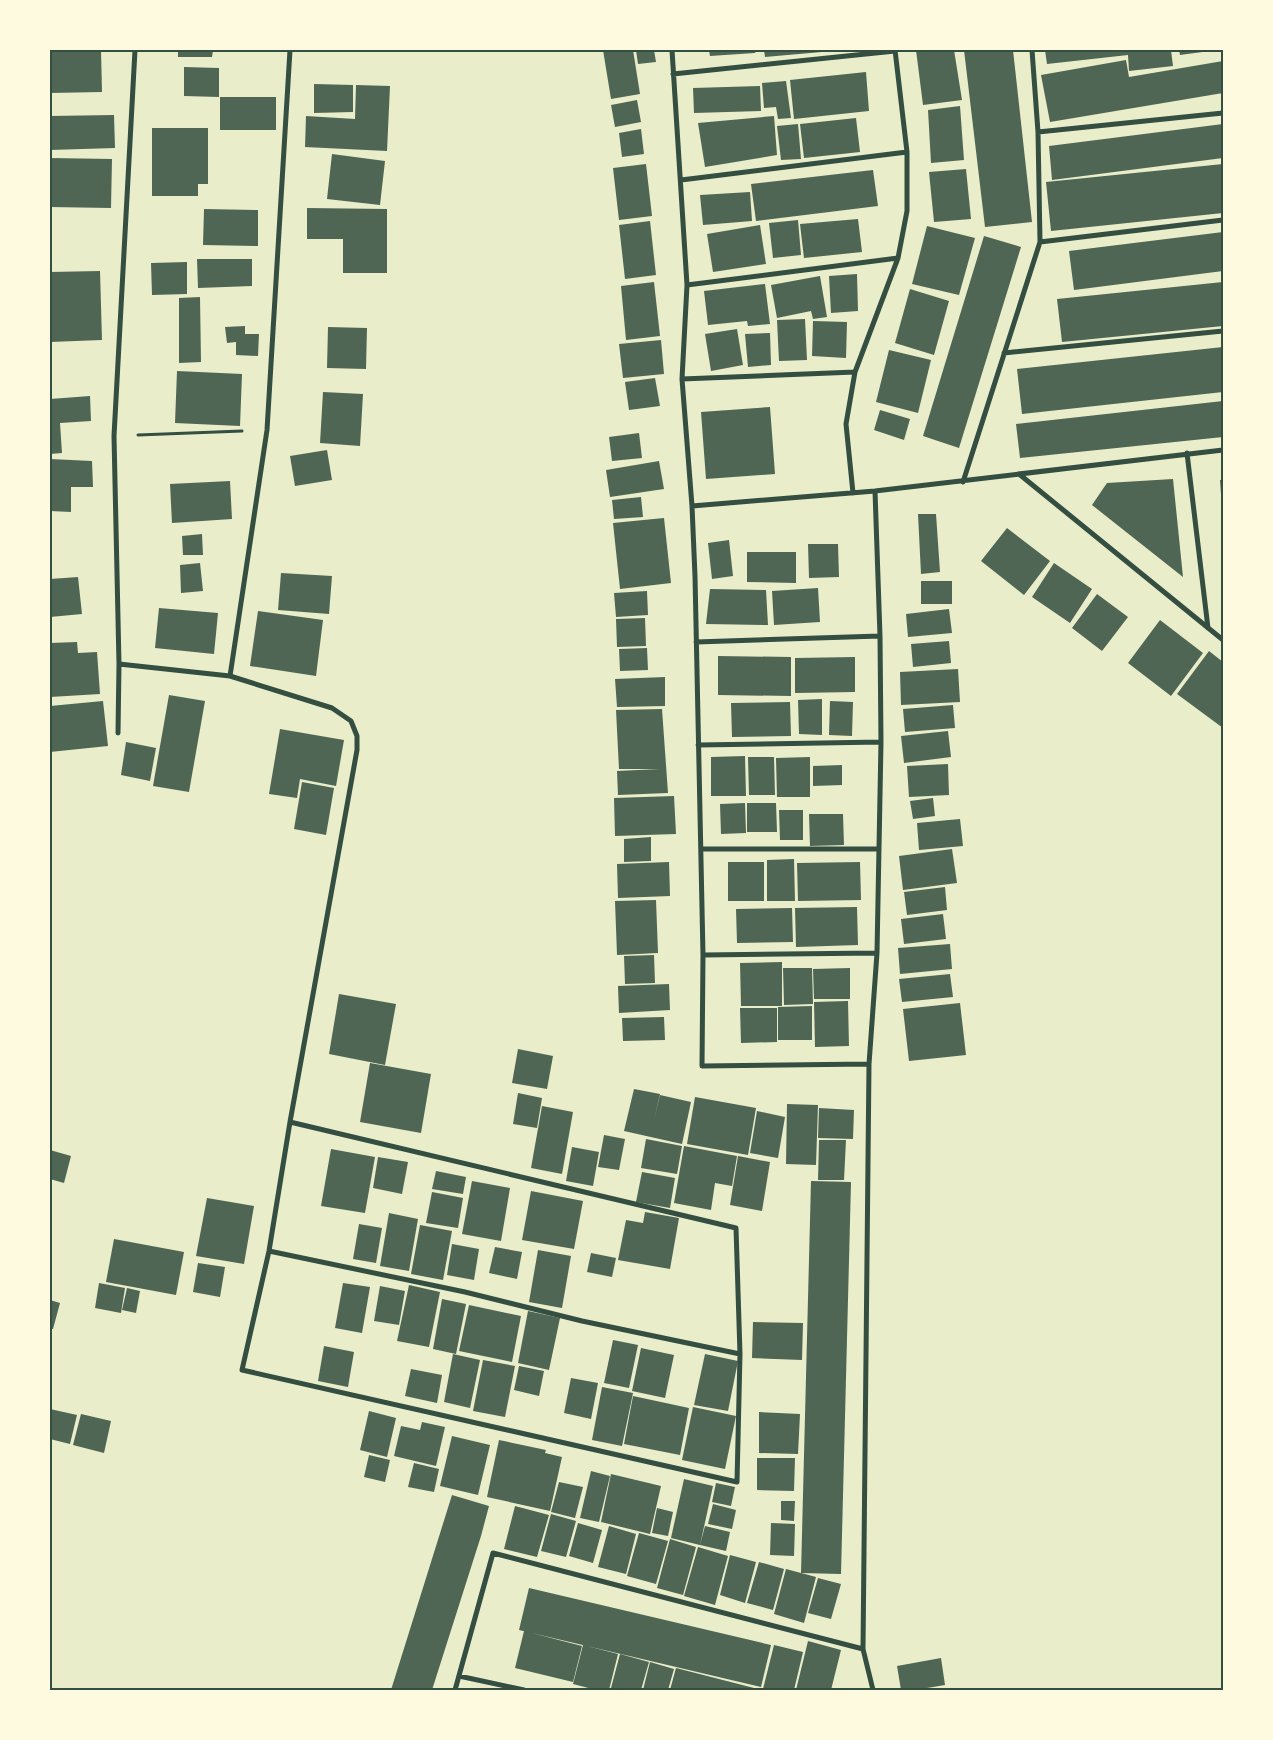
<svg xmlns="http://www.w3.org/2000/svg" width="1273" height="1740" viewBox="0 0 1273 1740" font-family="'Open Sans',sans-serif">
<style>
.building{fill:#4f6655}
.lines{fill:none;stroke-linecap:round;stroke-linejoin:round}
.path{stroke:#344e41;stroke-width:3}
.minor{stroke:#344e41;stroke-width:5}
.neatline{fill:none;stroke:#344e41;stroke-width:2}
</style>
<rect width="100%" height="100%" fill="#e9edc9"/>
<!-- building -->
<path class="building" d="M50,50H101L102,92L50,93Z
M178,50H213L212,57H178Z
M603,50H633L640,94L611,99Z
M636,50H654L656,62L638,64Z
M709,50H757L755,53L710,56Z
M764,50H833V51L765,57Z
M916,50H954L962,100L923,105Z
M964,50H1013L1032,222L985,227Z
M1045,50H1171L1173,66L1129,71L1128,55L1047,64Z
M1179,50H1210V51L1180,55Z
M1126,60L1129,77L1223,61V93L1050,122L1041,75Z
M184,67L219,68V97L184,96Z
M866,72L869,111L794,119L790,80Z
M786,81L791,118L778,119L776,107L764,108L762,83Z
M314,84L353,85V112L314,113Z
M356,85L390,86L387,151L305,147L306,116L355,119Z
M760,86L761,111L694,113L693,88Z
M220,97H276V130H220Z
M637,100L641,122L615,127L611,105Z
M960,106L964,160L931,163L928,110Z
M114,115L115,148L50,150V116Z
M774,116L777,155L705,167L698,123Z
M856,118L860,152L804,158L800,124Z
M798,124L801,159L781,160L777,126Z
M1223,124V158L1052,180L1049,146Z
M152,128H208V184H198V196H152Z
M641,129L644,154L622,157L619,133Z
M332,154L385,161L380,205L327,199Z
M50,158L112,159L111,208L50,207Z
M646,164L652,216L619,220L613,168Z
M1223,164V213L1051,231L1046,182Z
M966,169L971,219L934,222L929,172Z
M873,170L878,206L756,221L751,184Z
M750,192L752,221L703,225L700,195Z
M307,208L387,209V273H343V239H307Z
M204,209L258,210V246L203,245Z
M858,219L862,252L804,258L800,224Z
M798,220L801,255L773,258L769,223Z
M650,221L656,275L625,279L619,225Z
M760,225L766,264L713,272L707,234Z
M927,226L975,238L959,295L912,284Z
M1223,232V271L1074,290L1069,251Z
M984,236L1021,247L959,448L923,436Z
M197,259H252V286L198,288Z
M187,262V294L152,295L151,263Z
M100,271L102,340L50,342V272Z
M857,274L858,311L831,313L829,276Z
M820,276L827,317L813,319L811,311L777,318L771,285Z
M654,282L660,336L626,340L621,286Z
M1223,282V326L1062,342L1057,299Z
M765,284L770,324L748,326L747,321L708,325L704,291Z
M910,289L949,301L934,355L895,343Z
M200,297L201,362L179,363V298Z
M805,319L807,360L779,361L777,320Z
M813,321L847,322L846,358L812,356Z
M245,326V334H259L258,356L236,355V342L227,343L225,327Z
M328,327L367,328L366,369L327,368Z
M737,329L743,365L711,371L705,334Z
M770,333L771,365L748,367L745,334Z
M661,340L664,374L623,378L619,344Z
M1223,347V392L1022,414L1017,369Z
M889,350L931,360L918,413L876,402Z
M177,371L242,374L240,426L175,423Z
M655,378L660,406L629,410L625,382Z
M323,392L363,394L360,446L320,443Z
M90,396L91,421L60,423L62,453L50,454V399Z
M1223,401V437L1020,458L1016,424Z
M770,407L775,474L706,479L701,412Z
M880,410L910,419L904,440L874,430Z
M639,433L642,458L612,461L609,437Z
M327,450L332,480L295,486L290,456Z
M50,459L92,461L93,487H71V512L50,511Z
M659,461L664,489L610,497L606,470Z
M1173,479L1183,577L1092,505L1107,483Z
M1220,480H1223V509H1222Z
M230,481L232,519L172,523L170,484Z
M641,497L643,517L614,519L612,500Z
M918,514H936L940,572L921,574Z
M664,518L671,583L620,589L613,523Z
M1007,528L1050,561L1024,595L981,561Z
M202,534L203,555H183L182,536Z
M729,540L733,576L712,579L708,543Z
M808,544H838L839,577L809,578Z
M747,552H796V583L747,582Z
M200,563L203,591L181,593L180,565Z
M1054,563L1092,589L1070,623L1032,597Z
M281,573L332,576L329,614L278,610Z
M78,577L82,614L50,617V579Z
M921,581H952V604H921Z
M818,588L820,622L774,625L772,591Z
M710,589L766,590L768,625L706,624Z
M647,591L648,615L616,617L614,593Z
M1097,594L1128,617L1102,651L1072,628Z
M159,608L218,613L214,654L155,648Z
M949,609L952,633L908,637L906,614Z
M258,611L323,620L316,676L250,666Z
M645,618L646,646L617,647L616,619Z
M1160,620L1203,653L1171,696L1128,663Z
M949,641L951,663L913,667L911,644Z
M77,642L78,653L97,652L100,694L50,697V643Z
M647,648L648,670L620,671L619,649Z
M1209,651L1223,662V728L1177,694Z
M718,656L791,657V696L718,695Z
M855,657V692L795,693V658Z
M958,669L960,702L901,705L900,672Z
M665,677V706L617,707L615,679Z
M169,695L205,701L189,792L153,786Z
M822,699V735L799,734L798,700Z
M103,701L108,746L50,752V706Z
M830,701L853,702L852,736L829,735Z
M790,702L791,736L732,737L731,703Z
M953,705L955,728L905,732L903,709Z
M662,709L668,793L618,795L617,771L659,769H619L616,710Z
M280,729L344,740L336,786L300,779L297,798L269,794Z
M948,731L951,757L904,763L901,736Z
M126,742L156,748L150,781L121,775Z
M745,756L746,796H711V757Z
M748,757H774L775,795H749Z
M810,757V797H777L776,758Z
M948,764L949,795L909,797L907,766Z
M842,765V785L813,786V766Z
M302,782L334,788L326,835L294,829Z
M674,796L676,834L615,836L614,798Z
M933,798L935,816L913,819L910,801Z
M745,803L746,833L721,834L720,804Z
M747,803H776L777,832H747Z
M779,810H803V840H780Z
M809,814H843L844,845L810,846Z
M960,819L963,846L919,850L917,823Z
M651,837V861L624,862V839Z
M952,849L957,883L903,890L899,856Z
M794,859L795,901H767V860Z
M669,862L670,896L618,898L617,864Z
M728,862H764V901H728Z
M860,862L861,900L798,901L797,863Z
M945,887L947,910L907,915L904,892Z
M656,900L658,953L617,955L615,901Z
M857,907L858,945L796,947L795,908Z
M792,908L793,942L737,943L736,909Z
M943,914L946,939L904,944L901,919Z
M950,944L952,969L900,974L898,948Z
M654,955L655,983L625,984L624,956Z
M782,962V1006H741L740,963Z
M783,968H812L813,1004L784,1005Z
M850,968V999H814L813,969Z
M950,974L953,997L902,1002L899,979Z
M669,984L670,1010L619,1013L618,986Z
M339,994L396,1004L385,1065L329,1054Z
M848,1001L849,1046L815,1047L814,1002Z
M960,1003L966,1055L909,1061L903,1009Z
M812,1006V1040H778V1007Z
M740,1008H777V1042L741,1043Z
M664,1017L665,1040L623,1041L622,1018Z
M518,1049L553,1056L547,1089L512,1083Z
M370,1063L431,1074L421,1133L360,1122Z
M634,1089L660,1094L654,1120L660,1095L691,1102L682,1144L624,1131Z
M518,1093L542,1098L537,1128L513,1124Z
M695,1097L756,1108L748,1155L687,1144Z
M787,1104L818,1105L816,1165L786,1164Z
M542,1106L573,1112L562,1174L531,1168Z
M819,1108L854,1110L853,1139L818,1138Z
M757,1111L785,1117L778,1158L750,1153Z
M604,1135L625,1139L619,1170L598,1167Z
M646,1139L682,1146L677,1174L641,1168Z
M819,1140H846L844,1180H818Z
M684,1146L737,1156L732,1186L715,1183L711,1210L674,1203Z
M572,1147L599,1152L593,1186L566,1181Z
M331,1149L375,1157L365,1213L321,1206Z
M50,1150L71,1156L64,1183L50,1179Z
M738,1156L770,1162L762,1211L730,1205Z
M378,1157L408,1162L402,1194L373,1188Z
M436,1171L466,1177L463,1194L432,1189Z
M642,1172L675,1178L670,1208L636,1202Z
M472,1181L510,1188L501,1241L462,1234Z
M811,1181L851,1182L841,1574L801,1573Z
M531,1191L583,1201L574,1249L522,1240Z
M432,1192L463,1198L458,1228L426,1223Z
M207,1198L254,1206L244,1264L196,1256Z
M645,1212L679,1218L670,1269L618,1260L626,1220L643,1223Z
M389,1213L418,1219L409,1271L380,1266Z
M359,1224L382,1228L376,1263L353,1259Z
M420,1225L452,1231L443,1280L411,1274Z
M114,1239L184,1252L176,1295L106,1282Z
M452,1244L479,1249L474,1280L447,1275Z
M495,1247L522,1252L517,1279L489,1273Z
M538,1250L571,1256L562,1308L529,1302Z
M591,1253L616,1258L612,1277L587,1272Z
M198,1263L225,1267L220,1297L193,1292Z
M99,1283L125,1288L121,1313L95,1308Z
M343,1283L370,1287L362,1333L335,1328Z
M409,1285L440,1292L429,1347L397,1341Z
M380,1286L405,1291L399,1325L374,1321Z
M127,1288L140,1291L136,1313L122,1310Z
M442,1299L466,1304L456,1354L433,1349Z
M50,1300L60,1303L53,1329H50Z
M469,1305L521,1316L512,1362L459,1351Z
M528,1311L560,1318L549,1370L518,1363Z
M753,1322L803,1323L802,1360L752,1358Z
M613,1340L638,1345L629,1388L604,1383Z
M324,1346L354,1352L348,1387L318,1381Z
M641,1348L674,1355L665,1398L632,1391Z
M453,1354L480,1360L470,1408L444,1402Z
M705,1354L738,1361L728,1411L694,1405Z
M483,1360L515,1366L505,1417L473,1411Z
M519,1366L544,1371L539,1396L514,1390Z
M411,1369L442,1375L437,1403L405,1396Z
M571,1378L598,1383L591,1419L564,1413Z
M602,1387L633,1393L622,1446L592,1440Z
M633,1396L689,1408L680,1455L624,1444Z
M693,1407L736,1416L725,1469L682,1460Z
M50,1409L77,1415L70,1444L50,1439Z
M369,1411L396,1418L387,1457L360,1450Z
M759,1412L800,1414L798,1454L759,1453Z
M81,1414L111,1421L104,1453L73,1445Z
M422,1422L445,1427L436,1466L394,1456L401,1426L420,1430Z
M452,1436L490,1445L478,1495L440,1486Z
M499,1440L546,1450L545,1453L562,1457L550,1511L487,1497Z
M369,1455L390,1460L385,1482L364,1477Z
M757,1458H795L794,1491L757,1490Z
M414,1463L439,1469L434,1492L408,1487Z
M591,1471L610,1476L599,1522L580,1518Z
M611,1474L661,1486L650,1534L601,1522Z
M684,1479L713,1486L700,1545L671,1538Z
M559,1482L583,1487L575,1518L551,1512Z
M716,1483L735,1487L731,1506L712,1502Z
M452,1495L489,1506L481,1536L432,1690H391Z
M781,1501H795L794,1521L781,1520Z
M713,1504L736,1510L732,1529L708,1524Z
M515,1506L549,1515L537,1557L504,1549Z
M657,1508L673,1512L668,1536L652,1533Z
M551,1514L576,1521L566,1557L541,1551Z
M578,1523L602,1530L593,1563L569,1556Z
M771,1523L795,1524L794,1556L770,1555Z
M609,1526L636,1534L626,1574L598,1567Z
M705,1526L730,1532L726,1551L700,1545Z
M639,1533L668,1541L656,1584L627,1576Z
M670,1539L696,1547L683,1595L657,1588Z
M698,1547L728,1556L715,1605L684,1596Z
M730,1555L756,1562L745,1603L720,1595Z
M759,1562L784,1569L773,1610L747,1603Z
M786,1569L816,1577L804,1623L774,1614Z
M818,1578L841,1584L831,1619L808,1613Z
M529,1588L771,1645L761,1687L519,1630Z
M524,1631L582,1646L573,1682L515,1668Z
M808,1641L841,1650L831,1690H796Z
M583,1645L618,1654L609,1690H596L573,1684Z
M774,1645L803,1652L794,1690L763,1689Z
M620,1654L649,1662L641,1690H619L611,1688Z
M941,1658L945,1685L915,1690H901L897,1666Z
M650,1662L674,1669L668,1690H643Z
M676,1668L758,1689V1690H670Z"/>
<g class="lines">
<!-- path -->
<path class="path" d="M138,435L242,431"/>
<!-- minor -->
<path class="minor" d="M672,50L687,285L682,379L692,506L695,576L703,955L702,1066L869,1064
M673,74L895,51
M1038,132L1223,113
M681,180L907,152
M1040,242L1223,220
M687,285L898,258
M1004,353L1223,331
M682,379L855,372
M1187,453L1208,628
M1019,474L1223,640
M963,482L1040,242L1038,132L1032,50
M853,493L846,424L855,372L898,258L907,211V152L895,50
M692,506L875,491L1223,450
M696,642L880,636
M119,664L230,676L267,430L290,50
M230,676L332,708L351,721L357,736V750L290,1122L269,1251L242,1370L737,1482L740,1354L736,1228L290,1122
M118,733L119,664L114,436L135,50
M698,745L881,742
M701,849H878
M703,955L877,953
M269,1251L465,1292L582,1321L740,1354
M459,1676L524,1690
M455,1690L493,1553L863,1649
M873,1690L863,1649L869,1064L877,953L881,742L880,636L875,491"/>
</g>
<!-- border -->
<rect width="1273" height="1740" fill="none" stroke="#fefae0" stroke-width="102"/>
<rect x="51" y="51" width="1171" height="1638" class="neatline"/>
</svg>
